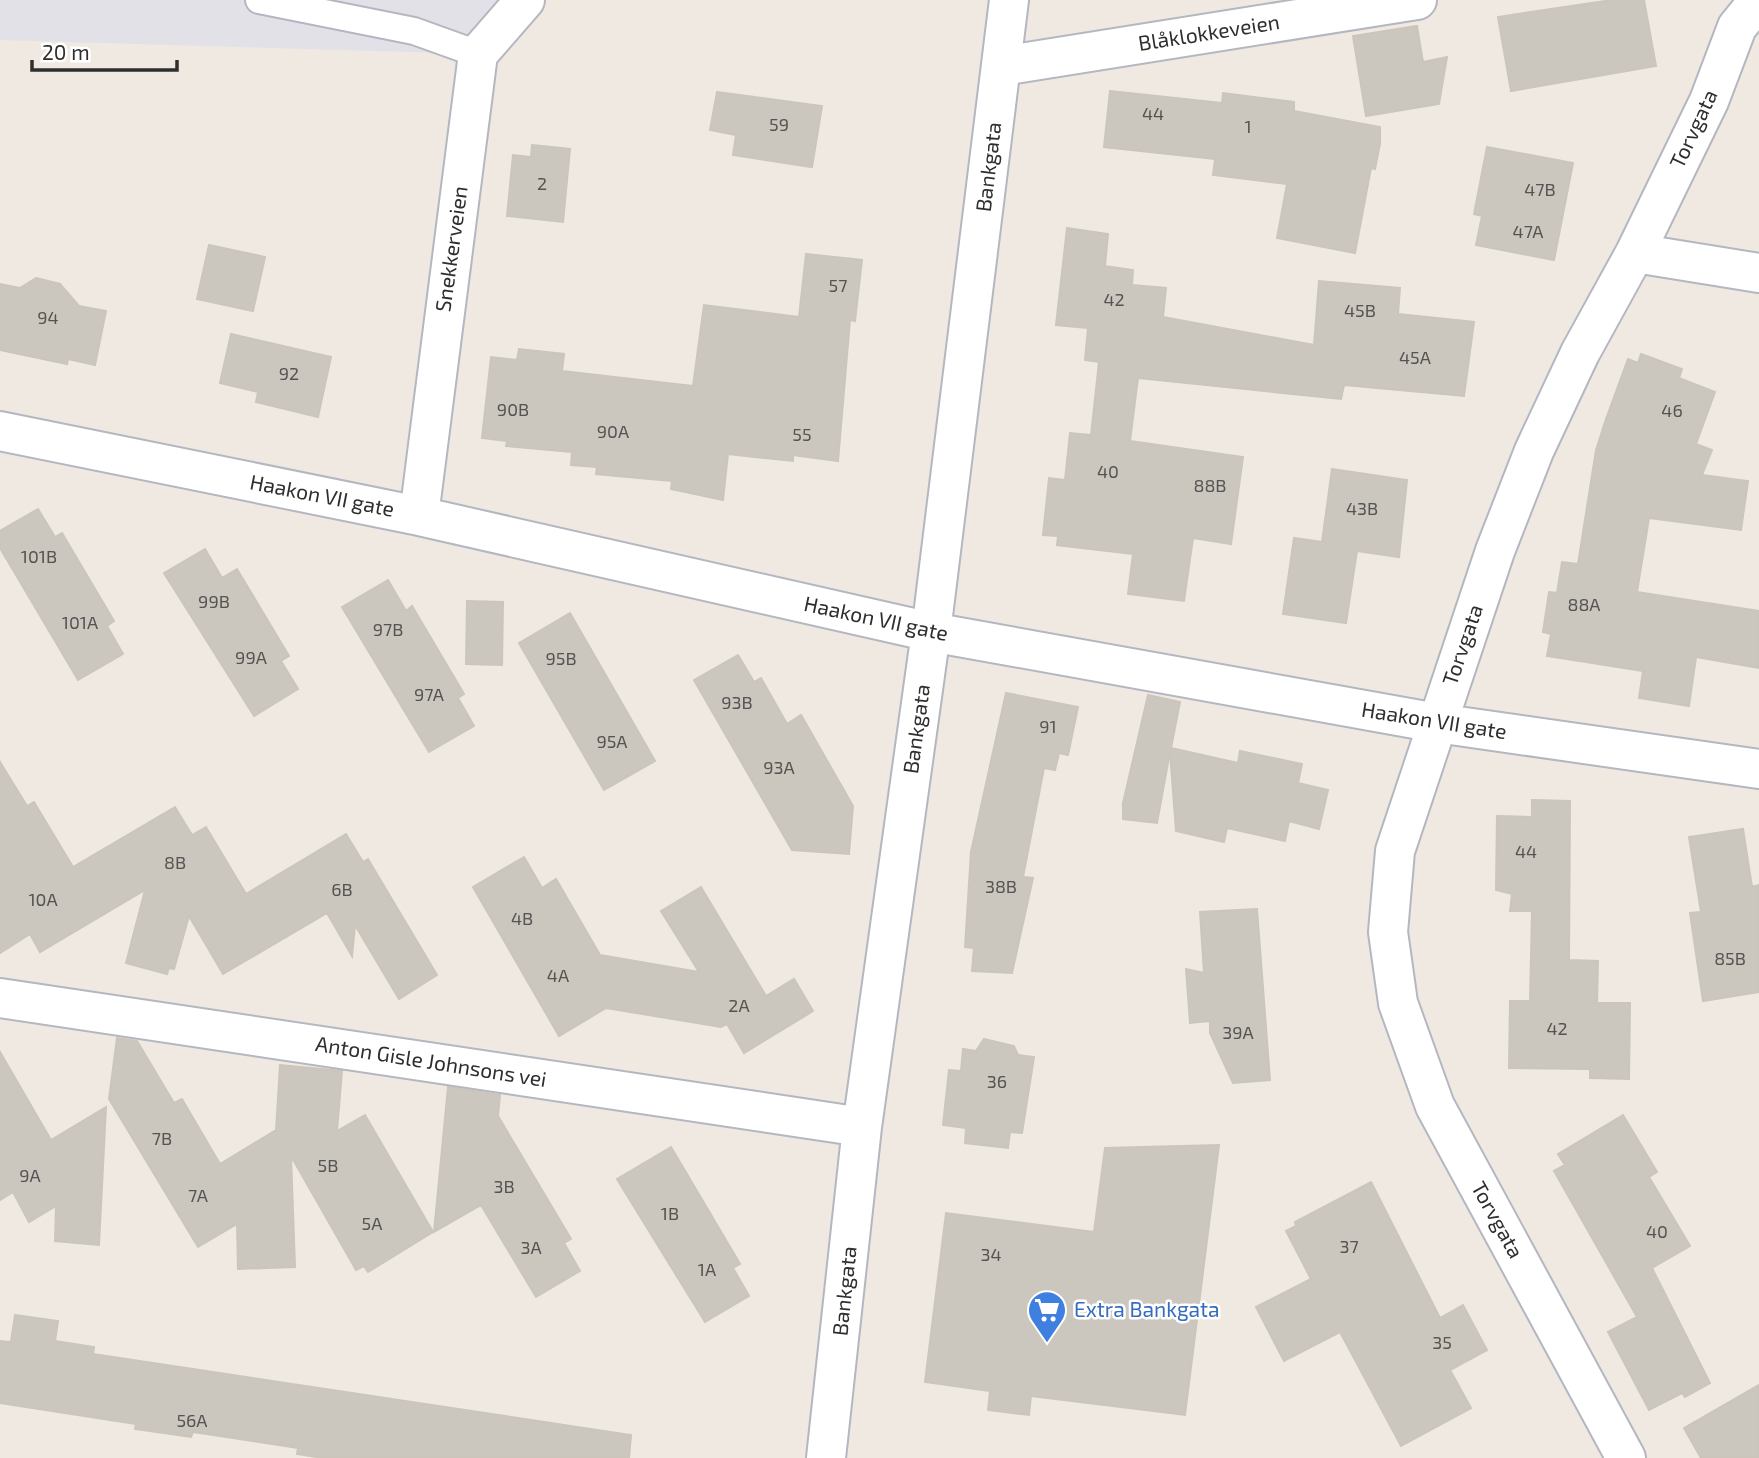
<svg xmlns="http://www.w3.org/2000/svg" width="1759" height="1458" viewBox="0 0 1759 1458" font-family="'Exo 2',sans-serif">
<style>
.industrial{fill:#e3e1e8}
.building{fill:#cbc7bf;stroke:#cbc5ba;stroke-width:2}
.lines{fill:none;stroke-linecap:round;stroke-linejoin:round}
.service-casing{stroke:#b4b7c1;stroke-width:30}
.minor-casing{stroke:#b4b7c1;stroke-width:42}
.service{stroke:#fff;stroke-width:26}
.minor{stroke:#fff;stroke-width:38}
.labels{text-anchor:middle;stroke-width:5;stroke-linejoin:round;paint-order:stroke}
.number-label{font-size:18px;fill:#555452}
.street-label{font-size:21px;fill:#2e2e2e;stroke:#fff}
.shop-label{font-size:21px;fill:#366cbe;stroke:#fff;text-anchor:start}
</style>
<rect width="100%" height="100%" fill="#efe9e1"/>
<!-- industrial -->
<path class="industrial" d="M0,0H525L478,54L0,40Z"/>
<!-- building -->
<path class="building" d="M1612,0H1644L1656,66L1511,91L1498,17Z
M1417,26L1423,62L1447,57L1439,104L1366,116L1353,36Z
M1110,91L1222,103L1223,93L1294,102V111L1380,127V144L1375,169L1371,168L1355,253L1277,238L1287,184L1213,175L1215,159L1104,147Z
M717,92L822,106L812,167L733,155L736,135L710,130Z
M532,145L570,149L563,222L507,216L513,155L531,157Z
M1487,147L1573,163L1554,260L1476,245L1482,216L1474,214Z
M1067,228L1108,234L1105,266L1133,270L1132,285L1166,288L1163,317L1314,345L1319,281L1400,288L1398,314L1474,322L1464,396L1344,385L1341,399L1138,378L1130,441L1243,457L1231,544L1193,538L1184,601L1128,594L1133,554L1057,545L1058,536L1043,535L1049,478L1065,480L1070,433L1091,435L1099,362L1085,360L1088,328L1056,325Z
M209,245L265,257L253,311L197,299Z
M806,254L862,260L855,321L850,320L838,461L793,455V461L728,454L723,500L671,489L672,481L596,474L597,467L571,465L572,452L506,446L507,441L482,438L491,357L517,360L519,349L564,354L562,371L693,386L704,305L799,317Z
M36,278L60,284L79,306L106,311L95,365L68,359L67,364L0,350V284L20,288Z
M231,334L331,357L318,417L256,402L258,392L220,383Z
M1641,354L1682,369L1679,378L1715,392L1696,444L1712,450L1702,475L1748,481L1741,530L1649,518L1637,592L1759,611V668L1696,657L1689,706L1639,698L1643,671L1547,656L1551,634L1543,632L1549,592L1557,593L1562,562L1578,564L1596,450L1606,419L1628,359L1638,363Z
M1332,469L1407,480L1399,557L1357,551L1346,623L1283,614L1294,538L1322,542Z
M38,509L55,537L62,533L114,621L107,626L123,654L78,680L0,548V531Z
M205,549L222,578L237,569L289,656L281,661L298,689L254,716L164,573Z
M388,580L406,611L412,606L464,694L458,698L474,726L429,752L342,607Z
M467,601L503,602L502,665L466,664Z
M570,613L655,761L604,790L519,643Z
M738,655L754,682L761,678L787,724L801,715L853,806L849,854L792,850L694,680Z
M1006,693L1078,707L1068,755L1059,753L1055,770L1044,768L1023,877L1033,878L1012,973L972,971L974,948L965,947L971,852Z
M1148,695L1180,702L1171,748L1238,763L1240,751L1302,764L1298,783L1328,790L1319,829L1289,821L1285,841L1227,828L1224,842L1176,831L1170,752L1157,823L1123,819V803Z
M0,762L27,806L34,802L73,867L175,807L192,835L206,827L246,894L346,834L363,862L368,859L437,975L399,999L355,925L352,956L327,913L223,974L189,916L174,969L169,968L167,974L126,963L145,890L40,952L30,934L0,953Z
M1532,800L1570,801L1569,960L1598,961L1597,1003H1630L1629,1079L1590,1078V1069L1509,1068L1510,1001H1530L1532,911H1510L1512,894L1496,890L1497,816L1532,817Z
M1743,829L1752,887L1759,885V992L1703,1001L1690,913L1701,912L1689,837Z
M524,857L542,888L556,879L600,955L699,972L661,911L701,887L766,996L794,979L813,1011L744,1053L727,1024L721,1027L606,1008L559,1036L473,887Z
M1257,909L1270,1080L1233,1083L1210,1033V1021L1190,1023L1186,969L1204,973L1200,912Z
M117,1038L137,1041L174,1103L182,1099L220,1164L276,1130L280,1065L342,1071L337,1131L365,1115L433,1232L368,1272L364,1266L356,1270L291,1156L295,1267L238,1269L237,1224L198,1247L109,1099Z
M984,1039L1014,1046L1018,1055L1034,1057L1022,1133L1010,1132L1008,1148L965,1143L966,1128L943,1125L949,1070L961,1071L963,1049L976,1051Z
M0,1052L51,1140L106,1107L99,1245L55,1241L56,1206L29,1222L13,1192L0,1200Z
M448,1087L500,1095L498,1116L571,1239L564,1243L580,1271L536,1297L481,1205L434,1232Z
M1623,1115L1657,1172L1649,1177L1690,1246L1652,1268L1710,1383L1685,1397L1682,1393L1649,1410L1608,1332L1637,1317L1554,1171L1565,1165L1558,1154Z
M1219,1145L1185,1415L1031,1396L1029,1415L988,1410L990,1391L925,1382L946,1213L1094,1232L1105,1148Z
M671,1147L740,1264L733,1268L749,1296L705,1322L617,1179Z
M1371,1182L1440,1318L1463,1305L1487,1350L1450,1370L1471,1408L1401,1446L1340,1332L1284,1361L1256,1307L1311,1279L1286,1231L1296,1226L1295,1222Z
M15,1315L58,1321L55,1341L94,1347L93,1354L631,1435L629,1458H323L297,1454L298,1448L193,1432L191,1437L135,1429L136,1424L0,1403V1341L11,1342Z
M1759,1385V1458H1701L1684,1428Z"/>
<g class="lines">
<defs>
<path id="service" d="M259,0L414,31L478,54"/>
<path id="minor" d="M1002,66L1417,0
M1635,253L1759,273
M0,431L419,516L931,632L1437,723L1759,769
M419,516L478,54L525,0
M0,998L862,1127
M826,1458L862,1127L931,632L1009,0
M1626,1458L1435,1106L1398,1003L1388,932L1395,851L1495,551L1534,451L1580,353L1635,253L1709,101L1737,27L1759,0"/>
</defs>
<!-- service casing -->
<use href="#service" class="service-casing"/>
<!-- minor casing -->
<use href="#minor" class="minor-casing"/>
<!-- service -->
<use href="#service" class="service"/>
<!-- minor -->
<use href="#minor" class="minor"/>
</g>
<!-- icons -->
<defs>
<symbol id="supermarket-pin" viewBox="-11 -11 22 30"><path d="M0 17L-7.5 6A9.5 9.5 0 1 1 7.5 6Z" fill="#3f7fe0" stroke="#fff"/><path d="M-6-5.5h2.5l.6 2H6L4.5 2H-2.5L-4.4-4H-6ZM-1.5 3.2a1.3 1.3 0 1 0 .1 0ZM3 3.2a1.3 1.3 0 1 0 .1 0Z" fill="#fff"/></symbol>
</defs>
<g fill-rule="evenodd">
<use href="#supermarket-pin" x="1025" y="1288" width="44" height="60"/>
</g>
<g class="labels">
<!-- number labels -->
<g class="number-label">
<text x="1153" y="120">44</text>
<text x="779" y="131">59</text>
<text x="1248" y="133">1</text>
<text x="542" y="190">2</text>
<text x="1540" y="196">47B</text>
<text x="1528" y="238">47A</text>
<text x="838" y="292">57</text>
<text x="1114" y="306">42</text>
<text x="1360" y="317">45B</text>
<text x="48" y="324">94</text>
<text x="1415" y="364">45A</text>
<text x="289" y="380">92</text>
<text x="513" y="416">90B</text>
<text x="1672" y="417">46</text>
<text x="613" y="438">90A</text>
<text x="802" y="441">55</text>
<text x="1108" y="478">40</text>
<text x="1210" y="492">88B</text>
<text x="1362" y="515">43B</text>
<text x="39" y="563">101B</text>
<text x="214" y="608">99B</text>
<text x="1584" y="611">88A</text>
<text x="80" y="629">101A</text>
<text x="388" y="636">97B</text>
<text x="251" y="664">99A</text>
<text x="561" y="665">95B</text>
<text x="429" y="701">97A</text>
<text x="737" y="709">93B</text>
<text x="1048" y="733">91</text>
<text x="612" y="748">95A</text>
<text x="779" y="774">93A</text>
<text x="1526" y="858">44</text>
<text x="175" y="869">8B</text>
<text x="1001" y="893">38B</text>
<text x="342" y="896">6B</text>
<text x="43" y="906">10A</text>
<text x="522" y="925">4B</text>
<text x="1730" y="965">85B</text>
<text x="558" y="982">4A</text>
<text x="739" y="1012">2A</text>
<text x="1557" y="1035">42</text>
<text x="1238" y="1039">39A</text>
<text x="997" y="1088">36</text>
<text x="162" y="1145">7B</text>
<text x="328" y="1172">5B</text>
<text x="30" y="1182">9A</text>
<text x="504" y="1193">3B</text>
<text x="198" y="1202">7A</text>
<text x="670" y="1220">1B</text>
<text x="372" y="1230">5A</text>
<text x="1657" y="1238">40</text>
<text x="1349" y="1253">37</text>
<text x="531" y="1254">3A</text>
<text x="991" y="1261">34</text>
<text x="707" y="1276">1A</text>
<text x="1442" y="1349">35</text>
<text x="192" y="1427">56A</text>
</g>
<!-- street labels -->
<g class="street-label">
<text transform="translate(1209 33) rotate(-9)" y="7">Blåklokkeveien</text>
<text transform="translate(1694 129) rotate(-65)" y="7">Torvgata</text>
<text transform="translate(989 167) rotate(-83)" y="7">Bankgata</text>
<text transform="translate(452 249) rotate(-82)" y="7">Snekkerveien</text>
<text transform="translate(322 496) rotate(11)" y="7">Haakon VII gate</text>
<text transform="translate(876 619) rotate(12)" y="7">Haakon VII gate</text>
<text transform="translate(1463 645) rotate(-71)" y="7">Torvgata</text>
<text transform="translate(1434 721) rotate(9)" y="7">Haakon VII gate</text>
<text transform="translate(917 729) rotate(-82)" y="7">Bankgata</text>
<text transform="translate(431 1062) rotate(9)" y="7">Anton Gisle Johnsons vei</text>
<text transform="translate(1497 1220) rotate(61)" y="7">Torvgata</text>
<text transform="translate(845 1291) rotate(-84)" y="7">Bankgata</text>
</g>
<!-- shop labels -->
<g class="shop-label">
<text x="1074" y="1317">Extra Bankgata</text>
</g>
</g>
<!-- scale -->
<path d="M32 60v10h145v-10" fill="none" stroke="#2e2e2e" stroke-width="3.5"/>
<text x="42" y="60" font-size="21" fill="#2e2e2e" stroke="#ffffff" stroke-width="5" paint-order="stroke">20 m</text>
</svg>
